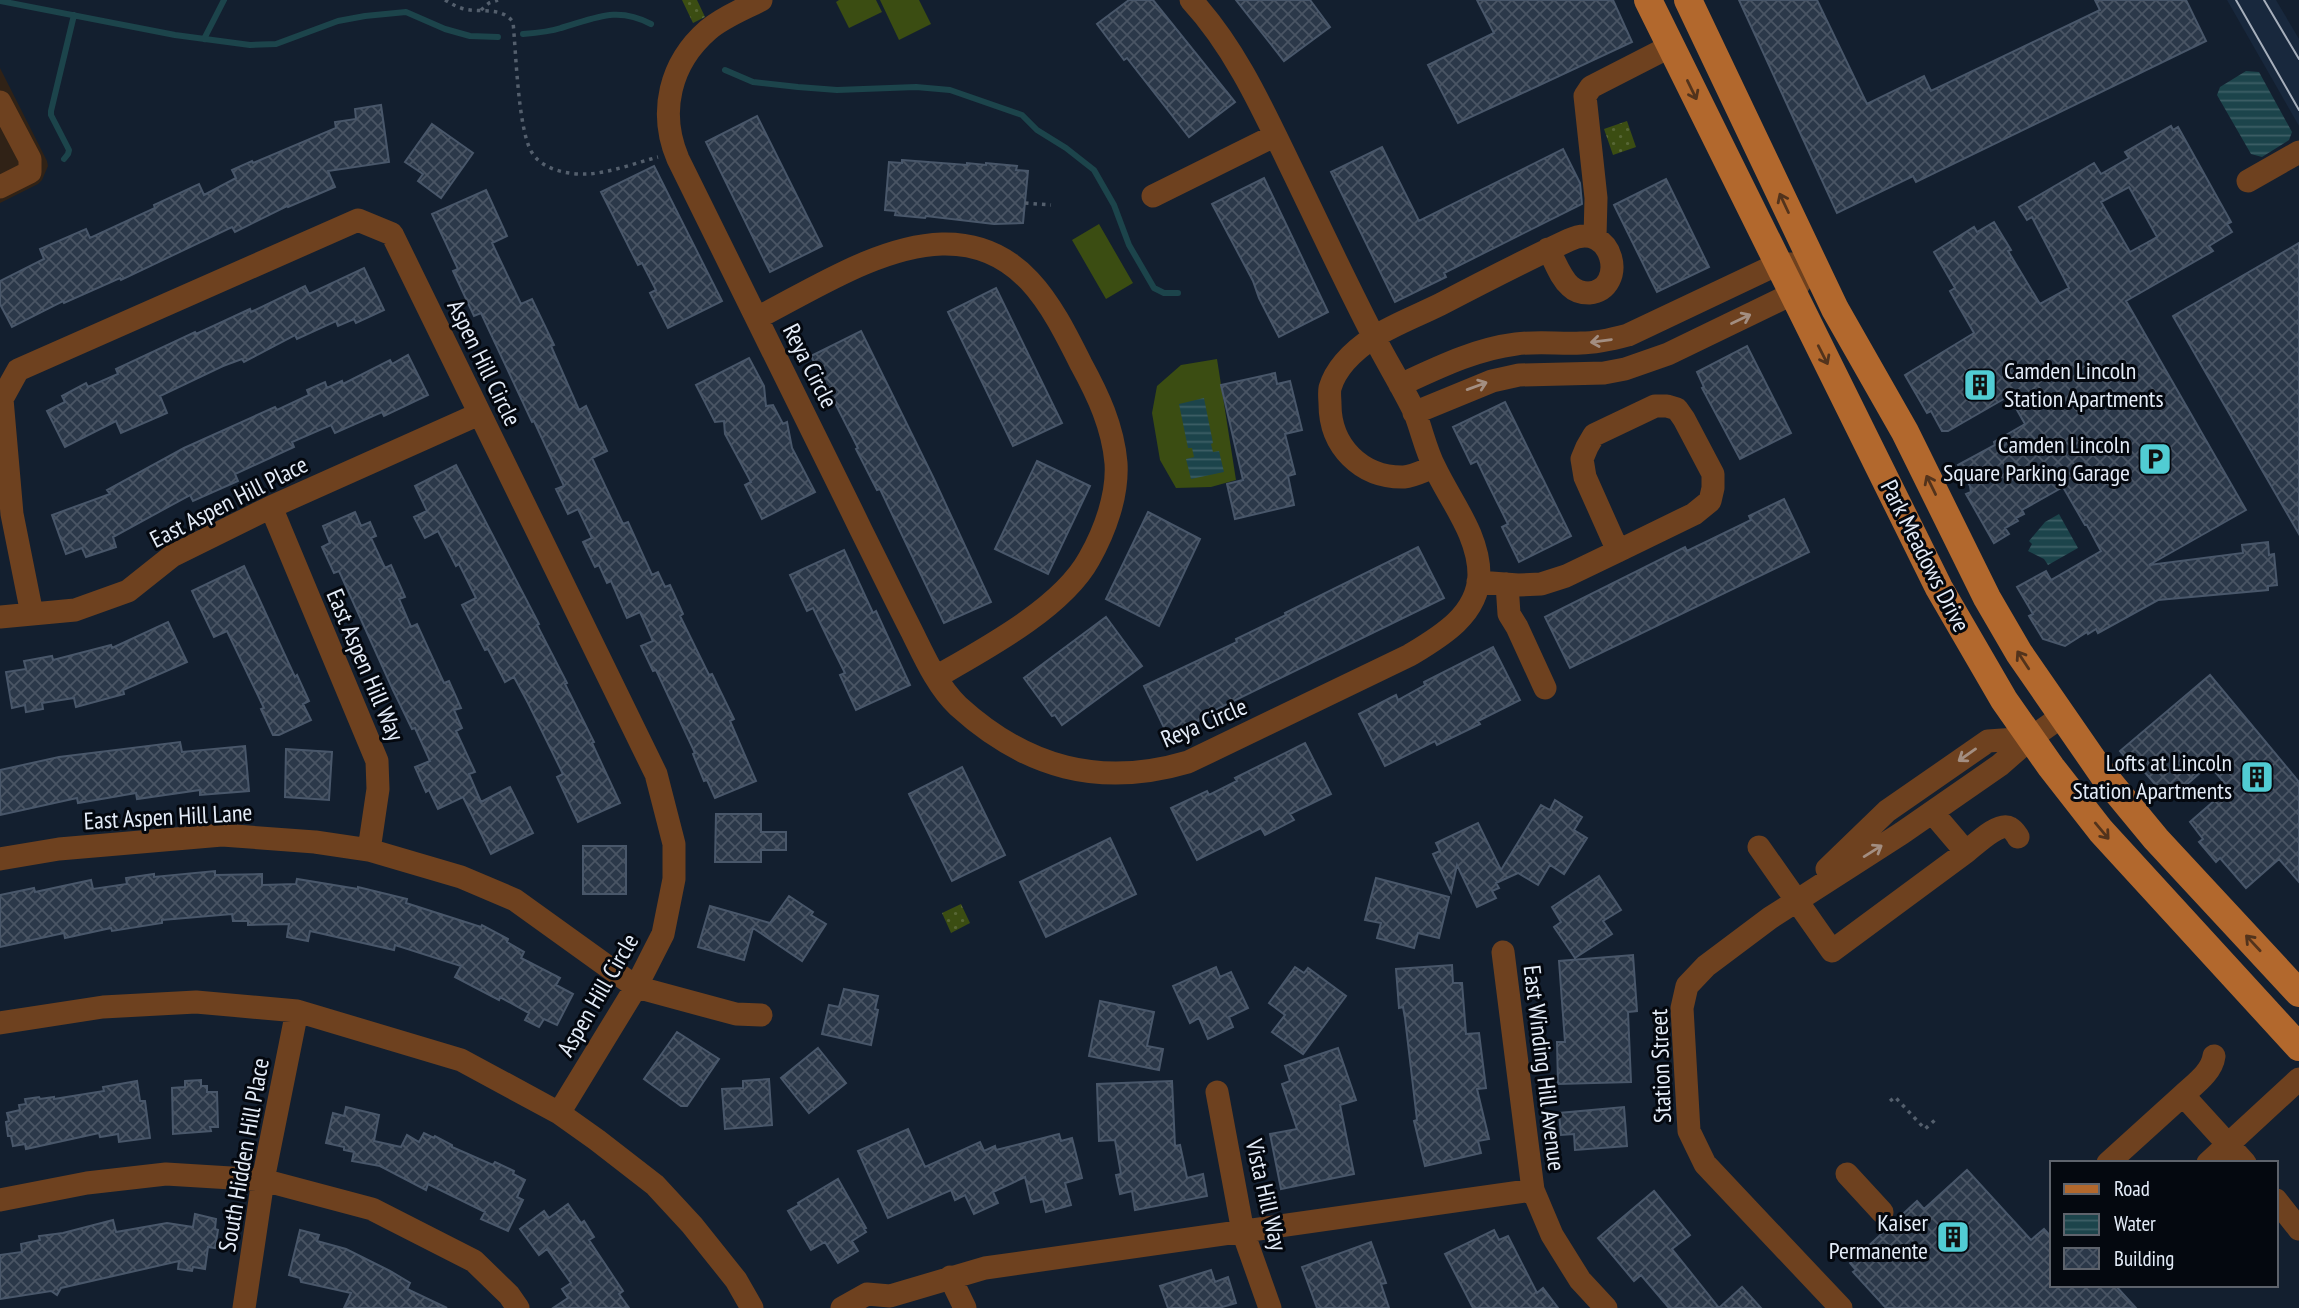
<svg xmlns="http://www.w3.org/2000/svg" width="2299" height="1308" viewBox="0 0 2299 1308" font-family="'PT Sans Narrow',sans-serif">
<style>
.commercial{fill:#302216}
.built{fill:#18283d}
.green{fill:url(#green-dots)}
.pitch{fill:#3b4d12}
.water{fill:url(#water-rules)}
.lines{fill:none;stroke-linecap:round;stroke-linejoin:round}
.stream{stroke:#1c444b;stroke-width:6}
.building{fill:url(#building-cross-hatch);stroke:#49576a;stroke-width:2;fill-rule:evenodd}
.path{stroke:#545f6d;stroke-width:3.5;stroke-dasharray:3.5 5;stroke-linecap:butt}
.minor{stroke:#6e411f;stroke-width:23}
.major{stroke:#b2682d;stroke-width:28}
.tram{stroke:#a6afbc;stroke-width:2}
.oneway{stroke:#52331c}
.oneway2{stroke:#a38e81}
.labels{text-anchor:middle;stroke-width:6;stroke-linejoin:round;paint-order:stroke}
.street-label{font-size:24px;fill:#e4ecf8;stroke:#04080f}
.poi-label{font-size:24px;fill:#e4ecf8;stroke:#04080f;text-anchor:end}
</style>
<defs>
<pattern id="green-dots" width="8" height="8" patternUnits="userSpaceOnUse" patternTransform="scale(1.75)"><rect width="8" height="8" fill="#3b4d12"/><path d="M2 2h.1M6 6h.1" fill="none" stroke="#576735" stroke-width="1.8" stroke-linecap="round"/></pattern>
<pattern id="water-rules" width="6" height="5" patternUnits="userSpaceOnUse" patternTransform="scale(1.75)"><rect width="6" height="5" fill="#1c444b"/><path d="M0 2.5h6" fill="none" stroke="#3d5f66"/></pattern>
<pattern id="building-cross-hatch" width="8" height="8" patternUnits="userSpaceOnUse" patternTransform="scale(1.75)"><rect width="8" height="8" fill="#2b3849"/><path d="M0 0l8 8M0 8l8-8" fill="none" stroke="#4a5564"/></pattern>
</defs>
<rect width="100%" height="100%" fill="#131f2f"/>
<!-- commercial -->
<path class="commercial" d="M0,68L47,161L48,166L42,180L38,184L0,203Z"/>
<!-- built -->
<path class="built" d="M2227,0H2276L2299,39V126Z"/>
<!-- green -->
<path class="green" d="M682,0H697L705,17L693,23Z
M1627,121L1636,147L1613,155L1604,129Z
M961,904L970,923L951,933L942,913Z"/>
<!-- pitch -->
<path class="pitch" d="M839,0H876L882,12L849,28L836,2Z
M880,0H919L931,24L899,40Z
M1099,224L1133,283L1106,299L1072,240Z
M1217,359L1236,480L1211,487L1176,488L1160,460L1152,413L1157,386L1181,365Z"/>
<!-- water -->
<path class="water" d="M2246,71L2259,72L2292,132L2289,140L2262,157L2251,154L2217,95L2220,87Z
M1204,398L1213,443L1211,444L1213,452L1219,451L1224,472L1191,479L1186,459L1194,457L1192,448H1188L1179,404Z
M2059,514L2078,548L2048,565L2044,559L2028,551L2032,544L2029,541L2045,522Z"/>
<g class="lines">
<!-- stream -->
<path class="stream" d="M0,1L175,35L250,45L276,44L338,21L365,16L406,12L445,29L470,36L498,37
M523,34C536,33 549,32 561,28C596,18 617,6 651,24
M204,39L224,0
M725,70L753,82L798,87L837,90L916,87L950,90L1022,115L1037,130L1066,148L1094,170L1114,205L1129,245L1154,288L1164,293H1178
M64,159L68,154L69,150L51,115V111L74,15"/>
</g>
<!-- building -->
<path class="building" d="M1129,0H1153L1235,102L1189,137L1127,58L1124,60L1097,24Z
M1236,0H1310L1330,27L1284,61Z
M1477,0H1613L1632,42L1458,123L1428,65L1494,33Z
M1739,0H1817L1867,104L1924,76L1931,91L2100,10L2095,0H2186L2206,41L1916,182L1913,176L1837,213Z
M381,105L389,162L328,171L335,187L288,207L287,206L235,232L232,227L121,280L120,278L64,303L63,301L12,327L0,304V281L44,259L40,249L86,229L90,238L155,208L154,205L199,184L204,195L236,178L232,170L252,161L253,163L336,128L335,122L356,119L355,109Z
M757,116L822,246L770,272L706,142Z
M432,124L473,153L441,198L418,181L423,174L405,162Z
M2171,126L2173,130L2178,127L2231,222L2227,224L2232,232L2209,246L2213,251L2126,301L2246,510L2149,565L2243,553L2242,545L2268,542L2269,555L2274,554L2277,585L2268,586V590L2158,600L2098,633L2096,629L2088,634L2087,632L2065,646L2043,639L2029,616L2033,614L2017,587L2046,571L2051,580L2101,551L2087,525H2085L2063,487L2022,510L2024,514L2016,518L2018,521L2005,528L2009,534L1994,543L1966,494L1971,492L1970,486L1958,465L1995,445L1994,442L2025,424L2009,396L1948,431H1942L1931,411L1927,413L1905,375L1974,333L1950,291L1955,288L1934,252L1974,227L1977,232L1994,222L2011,250L2008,251L2040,304L2069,288L2032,217L2027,220L2019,207L2094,163L2101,174L2129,158L2125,152ZM2129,187L2157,237L2130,252L2101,202Z
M1382,147L1419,221L1563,149L1580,183L1582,204L1444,273L1446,277L1395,302L1331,172Z
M902,160L967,165V163L986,165V163L1017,166L1016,170L1028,171L1023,223L994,224L926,216L925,218L895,215L896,211L885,210L889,162L902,163Z
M654,166L722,301L668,328L650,293L656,290L642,263L638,265L601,192Z
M1264,178L1328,312L1279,337L1259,298L1253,281L1212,204Z
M1666,179L1709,267L1657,292L1614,205Z
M486,190L507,236L492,243L521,304L532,299L554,345L551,346L579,410L586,406L607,451L592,458L623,524L628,522L652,575L658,572L665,587L670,585L683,614L680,616L709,675L712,674L734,719L730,721L756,781L715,798L707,780L704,781L693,754L695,753L656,670L653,671L641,646L653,641L640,612L627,618L611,581L607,583L599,565L595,567L583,542L592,538L578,509L568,514L556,489L564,486L534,421L532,422L481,313L474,316L453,271L458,269L432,214Z
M2299,243V534L2173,316Z
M364,268L384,310L356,323L354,319L338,326L336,321L297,339L295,335L244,362L242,359L223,366L160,396L167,413L121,433L116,421L65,447L47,411L65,402L62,396L86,383L88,387L118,374L116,369L195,332L196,334L250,309L251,312L305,286L309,294Z
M996,288L1062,423L1013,446L948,312Z
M861,331L934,479L991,602L944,623L880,489L877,490L856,449L858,448L811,356Z
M1747,346L1791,433L1740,459L1702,388L1704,387L1697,372Z
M408,355L428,395L384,416L382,412L335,433L331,425L292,442L294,447L235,474L238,481L193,501L190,495L113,537L116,547L86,557L82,548L66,554L52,515L110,494L107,490L184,448L275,407L277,410L309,395L307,390L325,382L327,388L342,381L343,384L390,360L392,364Z
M749,358L764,386L766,406L773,405L783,424L787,422L792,448L815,492L762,519L745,485L751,482L725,434L724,421L715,422L696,385Z
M1275,373L1277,384L1290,381L1302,430L1285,434L1295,474L1288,476L1294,505L1235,519L1227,484L1243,480L1221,385Z
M1505,402L1571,536L1519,562L1502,527L1508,524L1490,488L1477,461L1471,464L1453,427Z
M1037,461L1090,486L1048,574L995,549Z
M456,465L539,624L537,625L567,683L565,684L594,742L592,743L620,803L578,822L557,777L563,774L528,703L514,677L505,682L488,649L485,650L462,605L476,598L459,564L456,566L438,531L425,538L414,517L427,511L415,486Z
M1784,499L1809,552L1570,668L1545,617L1685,547L1687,551L1716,537L1751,520L1749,516Z
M355,512L361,526L370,522L376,536L371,538L385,568L391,565L405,597L399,599L411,627L417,624L444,683L449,681L461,708L454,710L462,728L456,731L475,772L469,774L481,802L510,787L533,833L491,854L463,797L438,809L429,790L426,792L415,767L430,761L415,728L412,729L393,690L339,571L334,573L322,547L330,543L323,526Z
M1148,512L1200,539L1159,626L1106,599Z
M1418,547L1444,598L1209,713L1210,715L1168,736L1144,686L1237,642L1236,639L1286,615L1285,613Z
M844,550L873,613L876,611L910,685L856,710L840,675L845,673L831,645L813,608L807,611L790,575Z
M244,566L295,677L297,675L309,701L303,704L311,720L279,735H273L261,709L264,708L227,631L214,637L192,591Z
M1106,617L1142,666L1062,725L1055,715L1052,716L1024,678Z
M168,622L187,662L123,690L124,694L76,707L74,698L42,703L43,709L26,712L25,705L12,708L6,672L26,669L24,661L52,656L53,660L111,645L112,648Z
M1493,647L1520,700L1478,721L1480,724L1437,745L1435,741L1385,766L1359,714L1396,695L1398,700L1425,685L1424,682Z
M2210,675L2299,782V882L2279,859L2246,888L2220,858L2216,862L2199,842L2203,839L2190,822L2229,788L2209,765L2169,800L2142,769L2138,772L2120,751Z
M180,742L182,752L245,746L249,791L200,795V790L137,799L136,793L78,803L77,798L0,815V770L59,757Z
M1305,743L1331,794L1290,814L1294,820L1265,835L1261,828L1197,860L1171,808L1207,791L1209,795L1237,781L1235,778Z
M286,749L332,752L329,800L285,797Z
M962,767L1005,855L952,881L909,794Z
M1555,800L1582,817L1574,830L1587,838L1564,874L1550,865L1538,885L1518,873L1496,883L1499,888L1492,891L1496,898L1477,907L1457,865L1451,892L1433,854L1440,851L1436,843L1478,823L1501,870L1541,805L1550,810Z
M716,814H761V832H786V850H761V862H715Z
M1110,838L1136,894L1046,937L1020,882Z
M583,846H626V894H583Z
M215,871V875L262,874V885L296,884L297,879L358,889V887L407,899L406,903L481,927L482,925L508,939L507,942L524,952L521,958L560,978L556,985L573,994L557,1025L544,1019L539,1027L525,1020L529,1013L500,997L499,1000L455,977L461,966L395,945L394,950L310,931L308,941L287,937L289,924L248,925V921H233L232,914L162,920V923L112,931L111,928L65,938L64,933L0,947V895L34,888L35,892L91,880L93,889L127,884L126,878L154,874V877Z
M1599,876L1621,910L1603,921L1612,934L1575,958L1554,927L1561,922L1552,907Z
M1376,878L1449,897L1439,938L1418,933L1414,948L1377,938L1381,923L1365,920Z
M789,896L813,912L811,915L826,924L802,961L753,928L744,960L698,947L710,906L770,923Z
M1633,955L1637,1011L1628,1012L1631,1082L1558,1084L1557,1042H1565L1559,961Z
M1452,965L1453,983H1462L1466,1034L1479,1033L1486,1088L1477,1089L1489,1139L1478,1141L1481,1153L1425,1166L1414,1121L1417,1120L1405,1018L1403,1007L1399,1008L1396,969Z
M1216,967L1220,977L1231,972L1248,1008L1229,1017L1233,1027L1208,1039L1199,1018L1190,1023L1173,986Z
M1295,967L1304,973L1308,968L1346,996L1303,1054L1272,1032L1285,1015L1269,1003Z
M844,989L878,996L875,1009L878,1010L871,1045L822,1034L829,1005L839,1007Z
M1100,1001L1154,1012L1147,1046L1163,1049L1159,1070L1089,1056Z
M677,1032L719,1059L687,1106H681L644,1079Z
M818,1048L846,1083L809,1113L781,1078Z
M1338,1048L1356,1100L1340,1105L1354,1174L1281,1189L1270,1134L1297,1129L1282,1084L1290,1081L1285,1066Z
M769,1079L772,1125L725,1129L722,1089L743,1088V1081Z
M201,1080V1086H207V1092H217L218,1127H210L211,1131L173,1134L172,1088L185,1087V1081Z
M137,1081L140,1101H145L150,1138L119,1142L118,1134L100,1137L99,1133L26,1149L25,1144L13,1146L11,1136H8L6,1122L9,1121L7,1113L20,1110L19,1105L26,1104L25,1099L39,1097L40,1099L54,1097V1099L104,1091L103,1087Z
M1172,1081L1175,1146L1180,1145L1187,1178L1203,1174L1207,1196L1135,1210L1132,1191L1120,1194L1116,1175L1121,1174L1115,1140L1099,1141L1097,1084Z
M346,1107L379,1115L374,1141L401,1147L407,1135L419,1142L424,1133L434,1138L435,1136L452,1145V1147L493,1165L495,1162L514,1171L513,1174L525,1180L517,1197L523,1200L508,1231L481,1219L485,1212L428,1184L426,1190L380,1166L352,1161L354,1152L344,1150V1147L326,1143L333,1113L344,1116Z
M1624,1107L1627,1146L1575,1150L1574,1134L1561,1135L1559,1113Z
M908,1129L925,1167L980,1142L984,1151L995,1146L996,1150L1059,1134L1061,1141L1072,1138L1082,1178L1065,1183L1071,1205L1046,1212L1043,1199L1031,1202L1025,1177L993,1192L998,1203L974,1214L965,1195L955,1200L951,1190L888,1218L858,1151Z
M1967,1170L2031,1240L2044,1229L2052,1238V1285H2115L2136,1308H1886L1853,1272L1856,1270L1850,1263L1917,1201L1924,1209Z
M838,1179L866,1228L864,1229L866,1232L852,1241L858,1251L838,1263L825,1242L811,1250L788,1211L799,1205L798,1203Z
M1654,1191L1690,1235L1672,1249L1719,1308H1669L1641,1275L1634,1281L1598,1238Z
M568,1204L581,1223L584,1221L594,1237L589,1240L623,1291L619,1294L629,1308H553L568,1298L562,1289L571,1283L547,1249L539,1255L520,1229L544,1211L549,1218Z
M195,1214L216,1219L215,1229L218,1230L215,1248L208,1247L205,1269L193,1267L192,1271L178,1269L179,1261L61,1288L57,1295L51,1291L0,1299V1255L22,1252L21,1244L40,1240L39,1236L63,1233L113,1220L116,1232L167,1223L193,1227Z
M300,1230L319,1235L317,1241L346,1249L390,1271L410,1283L407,1289L447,1308H344L351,1293L301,1282L300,1278L289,1275Z
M1494,1230L1499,1240L1508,1236L1537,1293L1543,1288L1558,1308H1473L1445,1254Z
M1371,1242L1386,1283L1381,1284L1389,1308H1317L1302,1267Z
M1211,1270L1215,1282L1228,1277L1236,1303L1219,1308H1168L1160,1286Z
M1742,1287L1761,1308H1719Z"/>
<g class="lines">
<!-- path -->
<path class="path" d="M445,0C450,3 455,6 461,8C478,14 500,5 513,22C516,52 518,127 531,151C541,170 569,175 589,174C612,172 636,163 658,157
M481,10L489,3L498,0
M1025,203L1051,205
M1890,1101L1895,1097L1925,1129L1935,1120"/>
<!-- minor -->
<path class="minor" d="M761,0C744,9 723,17 708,30C670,63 658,112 678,159C739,283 801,406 861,530C878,564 894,597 911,630C924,656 937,686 958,706C1026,768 1100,788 1188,762L1410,655C1440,637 1478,615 1479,575C1479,535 1451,502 1435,468C1426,451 1422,431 1415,413C1403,388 1388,364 1375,339C1348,287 1323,234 1298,182C1267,119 1239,52 1191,0
M0,102L30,159V172L0,187
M2248,181L2299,152
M1153,196L1274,136
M1595,237L1596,198L1585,96L1591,87L1671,46
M757,318C812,290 879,246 942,244C1020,242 1051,304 1081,364C1098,395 1113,427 1116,463C1118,495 1105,531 1089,559C1062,608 985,649 936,677
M1400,385C1437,368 1475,349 1516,344C1538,341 1559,344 1581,343C1597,343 1613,339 1628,335L1778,264H1813L1792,294L1668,354L1625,369L1604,373L1519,375L1492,381L1414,413
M1434,467C1425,470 1414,476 1404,477C1361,478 1330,446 1330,404C1330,400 1329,393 1330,388C1336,367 1356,349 1374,337C1395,324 1419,315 1441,304C1483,282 1526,260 1569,240C1613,219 1629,289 1589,293C1583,293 1575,291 1570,286C1560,277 1555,261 1548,249
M271,507L377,761L378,789L369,850
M1478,582L1518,585L1541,584L1566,576L1618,551L1694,514L1710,501L1713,488V474L1684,419L1677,409L1667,406H1655L1594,435L1587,447L1582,459L1585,477L1618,551
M1507,584L1509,614L1517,627L1545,688
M32,614L12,514L2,399L18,370L358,220L392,234L656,774L674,844V879L663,934L636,987L559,1113
M0,617L75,610L128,591L172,556L271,507L479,414
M1932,812L1966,852C1975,845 1999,821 2010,828C2014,830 2016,834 2018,837
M1759,847L1832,951L1966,852
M0,859L59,849L222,835L315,842L369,850L461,877L515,900L636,987L736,1014L761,1015
M1827,869L1887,811L1988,741L2031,738
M1503,952L1533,1190L1552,1235L1580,1280L1606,1308
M0,1023L103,1007L196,1002L297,1011L461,1060L559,1113L597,1140L655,1185L692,1225L736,1280L752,1308
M2214,1056C2212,1072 2195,1084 2183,1095L2245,1163
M1217,1092L1243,1232L1270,1308
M2108,1163L2183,1095
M2208,1163L2299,1079
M1847,1174L1882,1212
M0,1200L87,1183L166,1174L263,1180L372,1209L474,1261L509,1295L518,1308
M2276,1200L2299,1229
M950,1277L965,1308
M244,1308L263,1180L297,1011
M842,1308L867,1294L890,1296L985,1268L1533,1190
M1841,1308L1705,1164L1689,1131L1682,1008L1687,986L1706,966L1770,918L1902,833L2000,765L2031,738L2062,716"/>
<!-- major -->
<path class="major" d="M1648,0L1939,588L2004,700L2051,767L2101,831L2299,1047
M1688,0L1835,309L1905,432L1987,598L2019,653L2104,776L2156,839L2299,993"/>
<!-- tram -->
<path class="tram" d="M2236,0L2299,110
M2264,0L2299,59"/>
</g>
<!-- one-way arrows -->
<defs><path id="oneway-shaft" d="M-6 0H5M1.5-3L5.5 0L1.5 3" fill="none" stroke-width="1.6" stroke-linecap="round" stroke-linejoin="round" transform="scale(1.75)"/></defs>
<g class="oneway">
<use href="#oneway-shaft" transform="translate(1692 90) rotate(64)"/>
<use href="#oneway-shaft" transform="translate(1784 203) rotate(-115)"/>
<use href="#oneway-shaft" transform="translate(1823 355) rotate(63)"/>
<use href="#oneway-shaft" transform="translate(1931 485) rotate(-116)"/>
<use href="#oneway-shaft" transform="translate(2023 660) rotate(-123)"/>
<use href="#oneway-shaft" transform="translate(2102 831) rotate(50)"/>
<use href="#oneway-shaft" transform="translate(2253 943) rotate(-133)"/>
</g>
<g class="oneway2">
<use href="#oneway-shaft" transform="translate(1741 319) rotate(-25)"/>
<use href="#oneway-shaft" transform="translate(1601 341) rotate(172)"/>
<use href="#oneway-shaft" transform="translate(1477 386) rotate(-20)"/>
<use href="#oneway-shaft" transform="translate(1967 755) rotate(145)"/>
<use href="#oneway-shaft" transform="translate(1873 851) rotate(-32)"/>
</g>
<!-- icons -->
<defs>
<symbol id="building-square" viewBox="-11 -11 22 22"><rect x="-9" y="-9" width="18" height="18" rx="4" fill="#51ccd3" stroke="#04080f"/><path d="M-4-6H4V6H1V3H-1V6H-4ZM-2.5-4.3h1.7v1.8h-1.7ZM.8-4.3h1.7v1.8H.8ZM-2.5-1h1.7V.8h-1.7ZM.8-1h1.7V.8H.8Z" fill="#111"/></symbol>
<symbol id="parking-square" viewBox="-11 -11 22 22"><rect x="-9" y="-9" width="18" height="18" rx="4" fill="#51ccd3" stroke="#04080f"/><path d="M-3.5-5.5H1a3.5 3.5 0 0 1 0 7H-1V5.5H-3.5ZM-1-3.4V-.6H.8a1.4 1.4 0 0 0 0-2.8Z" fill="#111"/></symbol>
</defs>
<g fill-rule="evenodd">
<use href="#building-square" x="1961" y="366" width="38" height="38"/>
<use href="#parking-square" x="2136" y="440" width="38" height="38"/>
<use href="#building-square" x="2238" y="758" width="38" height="38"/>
<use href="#building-square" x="1934" y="1218" width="38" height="38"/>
</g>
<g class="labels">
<!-- street labels -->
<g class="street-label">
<text transform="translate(484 363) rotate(64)" y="8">Aspen Hill Circle</text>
<text transform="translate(810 366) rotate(63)" y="8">Reya Circle</text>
<text transform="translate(229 502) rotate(-27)" y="8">East Aspen Hill Place</text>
<text transform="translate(1925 556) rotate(63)" y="8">Park Meadows Drive</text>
<text transform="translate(365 665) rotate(67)" y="8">East Aspen Hill Way</text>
<text transform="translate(1204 723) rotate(-23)" y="8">Reya Circle</text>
<text transform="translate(168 817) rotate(-3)" y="8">East Aspen Hill Lane</text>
<text transform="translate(598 995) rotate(-60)" y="8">Aspen Hill Circle</text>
<text transform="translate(1661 1066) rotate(-92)" y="8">Station Street</text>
<text transform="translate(1544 1068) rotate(83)" y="8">East Winding Hill Avenue</text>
<text transform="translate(244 1155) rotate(-80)" y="8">South Hidden Hill Place</text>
<text transform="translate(1266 1195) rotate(77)" y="8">Vista Hill Way</text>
</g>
<!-- poi labels -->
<g class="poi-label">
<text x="2004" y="379" text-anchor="start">Camden Lincoln<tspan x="2004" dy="28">Station Apartments</tspan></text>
<text x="2130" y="453">Camden Lincoln<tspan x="2130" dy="28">Square Parking Garage</tspan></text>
<text x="2232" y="771">Lofts at Lincoln<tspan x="2232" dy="28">Station Apartments</tspan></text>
<text x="1928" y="1231">Kaiser<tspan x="1928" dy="28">Permanente</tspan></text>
</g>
</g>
<!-- legend -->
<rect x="2050" y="1161" width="228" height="126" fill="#04080f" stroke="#5e636c" stroke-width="2"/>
<rect x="2064" y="1184" width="35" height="10" fill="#b2682d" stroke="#5e636c" stroke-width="2"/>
<text x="2114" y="1196" font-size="21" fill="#e4ecf8">Road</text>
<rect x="2064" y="1214" width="35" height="21" fill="url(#water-rules)" stroke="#5e636c" stroke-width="2"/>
<text x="2114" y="1231" font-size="21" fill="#e4ecf8">Water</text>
<rect x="2064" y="1248" width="35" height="21" fill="url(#building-cross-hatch)" stroke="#5e636c" stroke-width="2"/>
<text x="2114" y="1266" font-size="21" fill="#e4ecf8">Building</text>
</svg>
